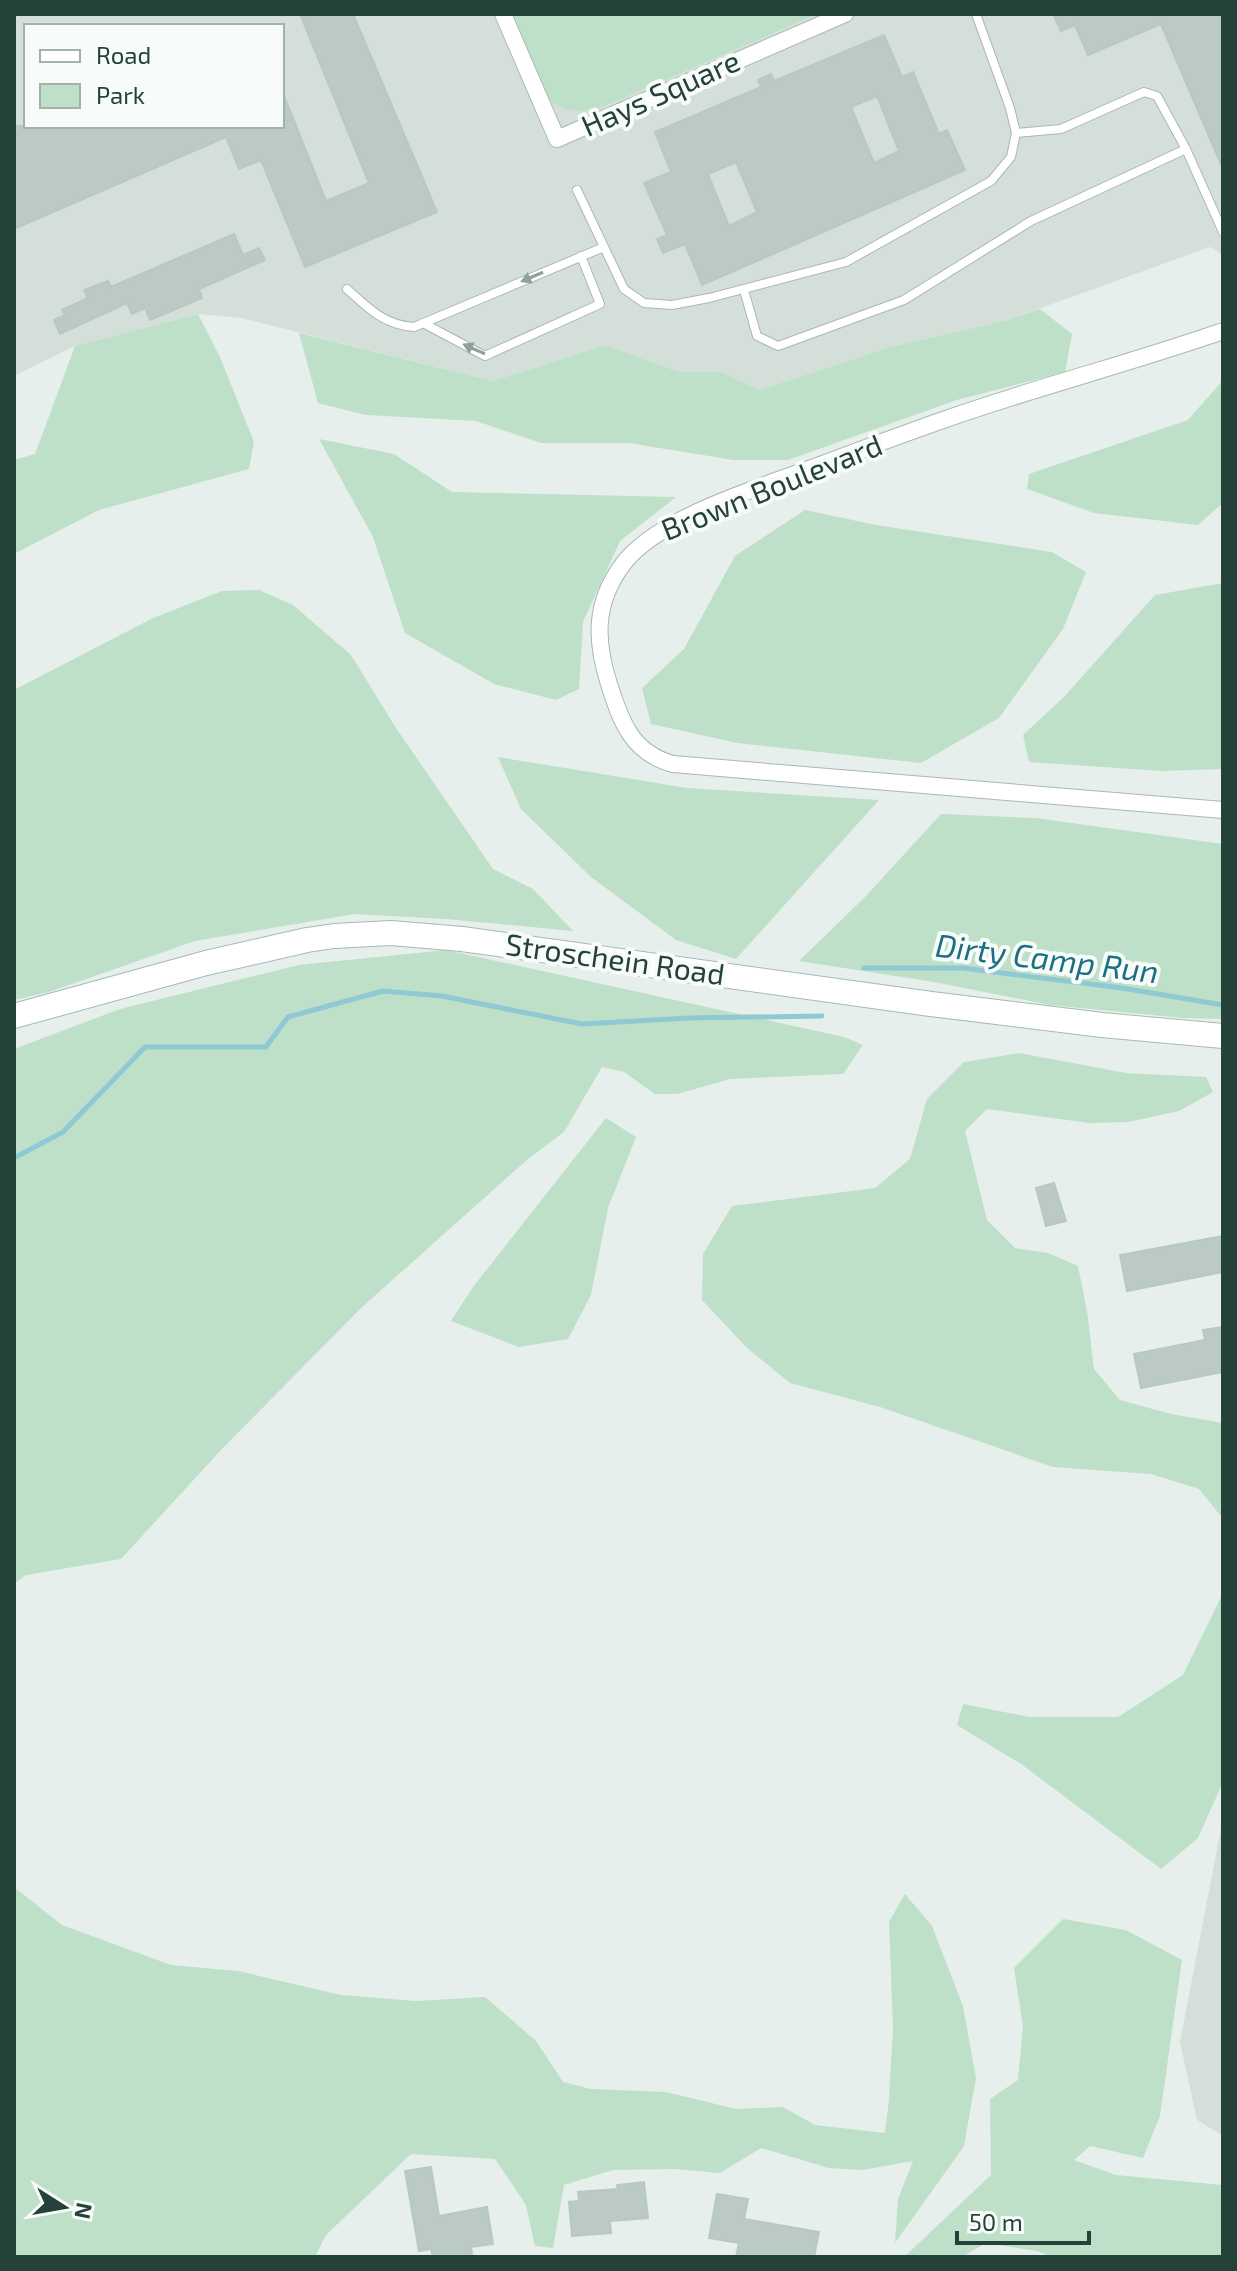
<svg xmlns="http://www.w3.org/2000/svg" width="1237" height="2271" viewBox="0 0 1237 2271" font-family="'Exo 2',sans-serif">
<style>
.built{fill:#d4dfda;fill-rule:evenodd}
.green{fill:#bfe0c8}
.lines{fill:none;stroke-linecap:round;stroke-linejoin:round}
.stream{stroke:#8ec9d4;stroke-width:5}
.building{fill:#bbcac4;stroke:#b8c9c2;stroke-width:2;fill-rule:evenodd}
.lane-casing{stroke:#a8b8b2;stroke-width:10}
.street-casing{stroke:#a8b8b2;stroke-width:18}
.secondary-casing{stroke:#a4bbb3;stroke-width:26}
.lane{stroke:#fff;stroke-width:8}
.street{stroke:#fff;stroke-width:16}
.secondary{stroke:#fff;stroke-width:24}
.oneway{fill:#92a09c}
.labels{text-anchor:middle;stroke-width:8;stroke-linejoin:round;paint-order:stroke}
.street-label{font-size:30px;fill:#24423a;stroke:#f7fbf9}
.water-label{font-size:32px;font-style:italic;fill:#1c6f80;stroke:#f7fbf9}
</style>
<rect width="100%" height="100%" fill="#e6efeb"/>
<!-- built -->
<path class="built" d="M14,14H1223V255L1210,247L1008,320L890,347L759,390L722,372H679L606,345L493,381L241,318L198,314L75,346L14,376ZM26,26H282V126H26Z
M1223,1818V2136L1197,2120L1180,2042Z"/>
<!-- green -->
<path class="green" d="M512,14H817L595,110C576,112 560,111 547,97Z
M1040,309L1072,334L1065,372L957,400L788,460H733L629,443H541L476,421L366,415L318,403L299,333L493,381L606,345L679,372H722L759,390L890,347L1008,320Z
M198,314L220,357L254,442L249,469L99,510L14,554V460L35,454L75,346Z
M1223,380V503L1198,525L1094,513L1027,489L1029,474L1188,420Z
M319,439L394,454L452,492L676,497L620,541L583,622L579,689L556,700L494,684L405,633L373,537Z
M805,510L876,525L1052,552L1086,572L1063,629L999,718L921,763L737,743L651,724L642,688L684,649L735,556Z
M1223,583V769L1162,771L1029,762L1023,735L1063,698L1155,595Z
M259,590L293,605L351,655L396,728L493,869L533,889L573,931L446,919L355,914L195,941L49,992L14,1000V690L153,618L222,591Z
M498,757L687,788L879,800L736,959L676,940L591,877L521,809Z
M941,814L1036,818L1223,844V1019L1183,1018L1050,1005L934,982L799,961L866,896Z
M446,950L844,1037L863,1045L843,1074L730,1079L677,1094H655L624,1072L602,1067L564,1132L528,1159L361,1308L220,1451L121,1559L26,1575L14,1584V1049L120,1009L299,965Z
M1019,1053L1126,1073L1206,1077L1213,1092L1179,1111L1128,1122L1089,1123L987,1109L965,1131L987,1220L1015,1248L1048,1253L1078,1266L1087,1311L1094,1369L1120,1400L1171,1414L1223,1423V1519L1199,1489L1151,1474L1053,1467L880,1407L790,1383L747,1348L702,1300L703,1254L732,1206L875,1188L910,1159L927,1099L964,1062Z
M606,1118L636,1137L608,1208L591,1295L568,1339L519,1347L451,1321L473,1287Z
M1223,1593V1782L1198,1838L1161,1869L1021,1764L957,1725L963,1704L1030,1717H1118L1183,1675Z
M14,1887L62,1925L171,1965L238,1971L341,1995L416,2001L485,1997L536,2041L563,2082L591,2089L666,2092L736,2109L783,2107L815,2125L885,2133L889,2099L893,2027L889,1922L905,1894L932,1926L963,2006L976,2078L964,2146L895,2243L898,2199L913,2161L862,2170L829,2168L761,2148L720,2173L674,2169L613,2170L564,2185L553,2248L535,2246L526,2205L495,2159L411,2154L326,2235L315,2257H14Z
M1063,1919L1126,1930L1182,1960L1160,2116L1143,2158L1090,2146L1074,2160L1116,2175L1223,2185V2257H1052L1037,2251L986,2243L962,2257H904L991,2175L990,2099L1018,2080L1023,2026L1014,1968Z"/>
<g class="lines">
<!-- stream -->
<path class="stream" d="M864,968H963L1122,988L1223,1005
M14,1158L63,1132L145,1047H266L288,1017L383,991L442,996L582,1024L689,1018L822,1016"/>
</g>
<!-- building -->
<path class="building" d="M300,14H353L437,212L305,267L261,160L239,169L226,137L14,229V126H282L283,93L326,201L369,183Z
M1053,14H1223V169L1161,24L1088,55L1075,25L1061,31Z
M884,35L902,77L913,72L939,134L947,130L965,170L702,285L685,244L663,253L657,239L667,235L644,183L671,172L655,132L761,87L758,80L764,77L771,74L774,81ZM877,96L899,151L874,163L851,107ZM736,162L757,212L729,226L708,174Z
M234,234L243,255L259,248L265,260L199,289L202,298L150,320L145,308L132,314L127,303L60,334L54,320L65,315L62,310L88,298L84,290L108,281L111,287Z
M1054,1183L1066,1221L1046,1226L1036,1188Z
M1223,1236V1272L1127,1291L1120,1255Z
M1223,1327V1372L1141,1388L1134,1354L1205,1340L1203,1330Z
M431,2167L439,2216L487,2207L493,2244L471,2247L472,2255L461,2257H433L431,2249L419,2251L405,2171Z
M644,2182L648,2218L610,2221L611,2233L572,2236L569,2202L579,2201L578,2192L618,2189L617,2185Z
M717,2194L748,2199L744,2219L819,2232L814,2257H736L739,2243L709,2238Z"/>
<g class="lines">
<defs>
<path id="lane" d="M1186,149L1223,232
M577,190L624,289L644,303L672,305L709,298L846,262L991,181L1011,157L1016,133L1010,108L976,14
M347,289C368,308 384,325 414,327L604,247
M744,290L757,336L778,346L904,300L1031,221L1186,149L1157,96L1144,92L1061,129L1016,133
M423,323L485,356L600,304L581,256"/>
<path id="street" d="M503,14L557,139L845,14
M1223,331C1131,363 1037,387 946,419C900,435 855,452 809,469C755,489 658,518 623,564C594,603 595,640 609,684C621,722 632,753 673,764L1223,810"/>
<path id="secondary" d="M14,1016L206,963L307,940L334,936L391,933L462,939L931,1004L1102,1025L1223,1036"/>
</defs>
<!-- lane casing -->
<use href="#lane" class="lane-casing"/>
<!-- street casing -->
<use href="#street" class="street-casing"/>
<!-- secondary casing -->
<use href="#secondary" class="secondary-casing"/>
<!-- lane -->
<use href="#lane" class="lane"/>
<!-- street -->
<use href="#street" class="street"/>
<!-- secondary -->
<use href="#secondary" class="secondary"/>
</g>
<!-- one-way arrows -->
<defs><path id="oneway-solid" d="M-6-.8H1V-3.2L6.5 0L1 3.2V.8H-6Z" transform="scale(2)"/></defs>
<g class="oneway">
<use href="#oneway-solid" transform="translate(532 277) rotate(157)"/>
<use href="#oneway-solid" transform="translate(474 349) rotate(-156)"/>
</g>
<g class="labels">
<!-- street labels -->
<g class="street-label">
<text transform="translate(661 94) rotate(-24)" y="10">Hays Square</text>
<text transform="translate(772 488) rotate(-22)" y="10">Brown Boulevard</text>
<text transform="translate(615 960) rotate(8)" y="10">Stroschein Road</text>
</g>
<!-- water labels -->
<g class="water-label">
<text transform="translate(1047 959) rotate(7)" y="11">Dirty Camp Run</text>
</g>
</g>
<!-- border -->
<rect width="1237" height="2271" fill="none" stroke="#24423a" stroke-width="32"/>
<!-- legend -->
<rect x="24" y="24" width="260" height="104" fill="#f7fbf9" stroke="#a3b1ad" stroke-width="2"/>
<rect x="40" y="50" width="40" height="12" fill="#ffffff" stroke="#a3b1ad" stroke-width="2"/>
<text x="96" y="64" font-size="24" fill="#24423a">Road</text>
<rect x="40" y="84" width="40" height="24" fill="#bfe0c8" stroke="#a3b1ad" stroke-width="2"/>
<text x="96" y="104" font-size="24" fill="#24423a">Park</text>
<!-- north arrow -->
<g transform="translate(64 2207) rotate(101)" stroke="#f7fbf9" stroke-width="6" paint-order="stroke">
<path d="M0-6L14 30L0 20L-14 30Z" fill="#24423a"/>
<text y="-12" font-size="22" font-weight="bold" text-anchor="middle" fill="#24423a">N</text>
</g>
<!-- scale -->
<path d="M957 2231v12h132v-12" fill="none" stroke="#24423a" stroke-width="4"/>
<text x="969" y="2231" font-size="24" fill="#24423a" stroke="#f7fbf9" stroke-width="6" paint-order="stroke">50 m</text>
</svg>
